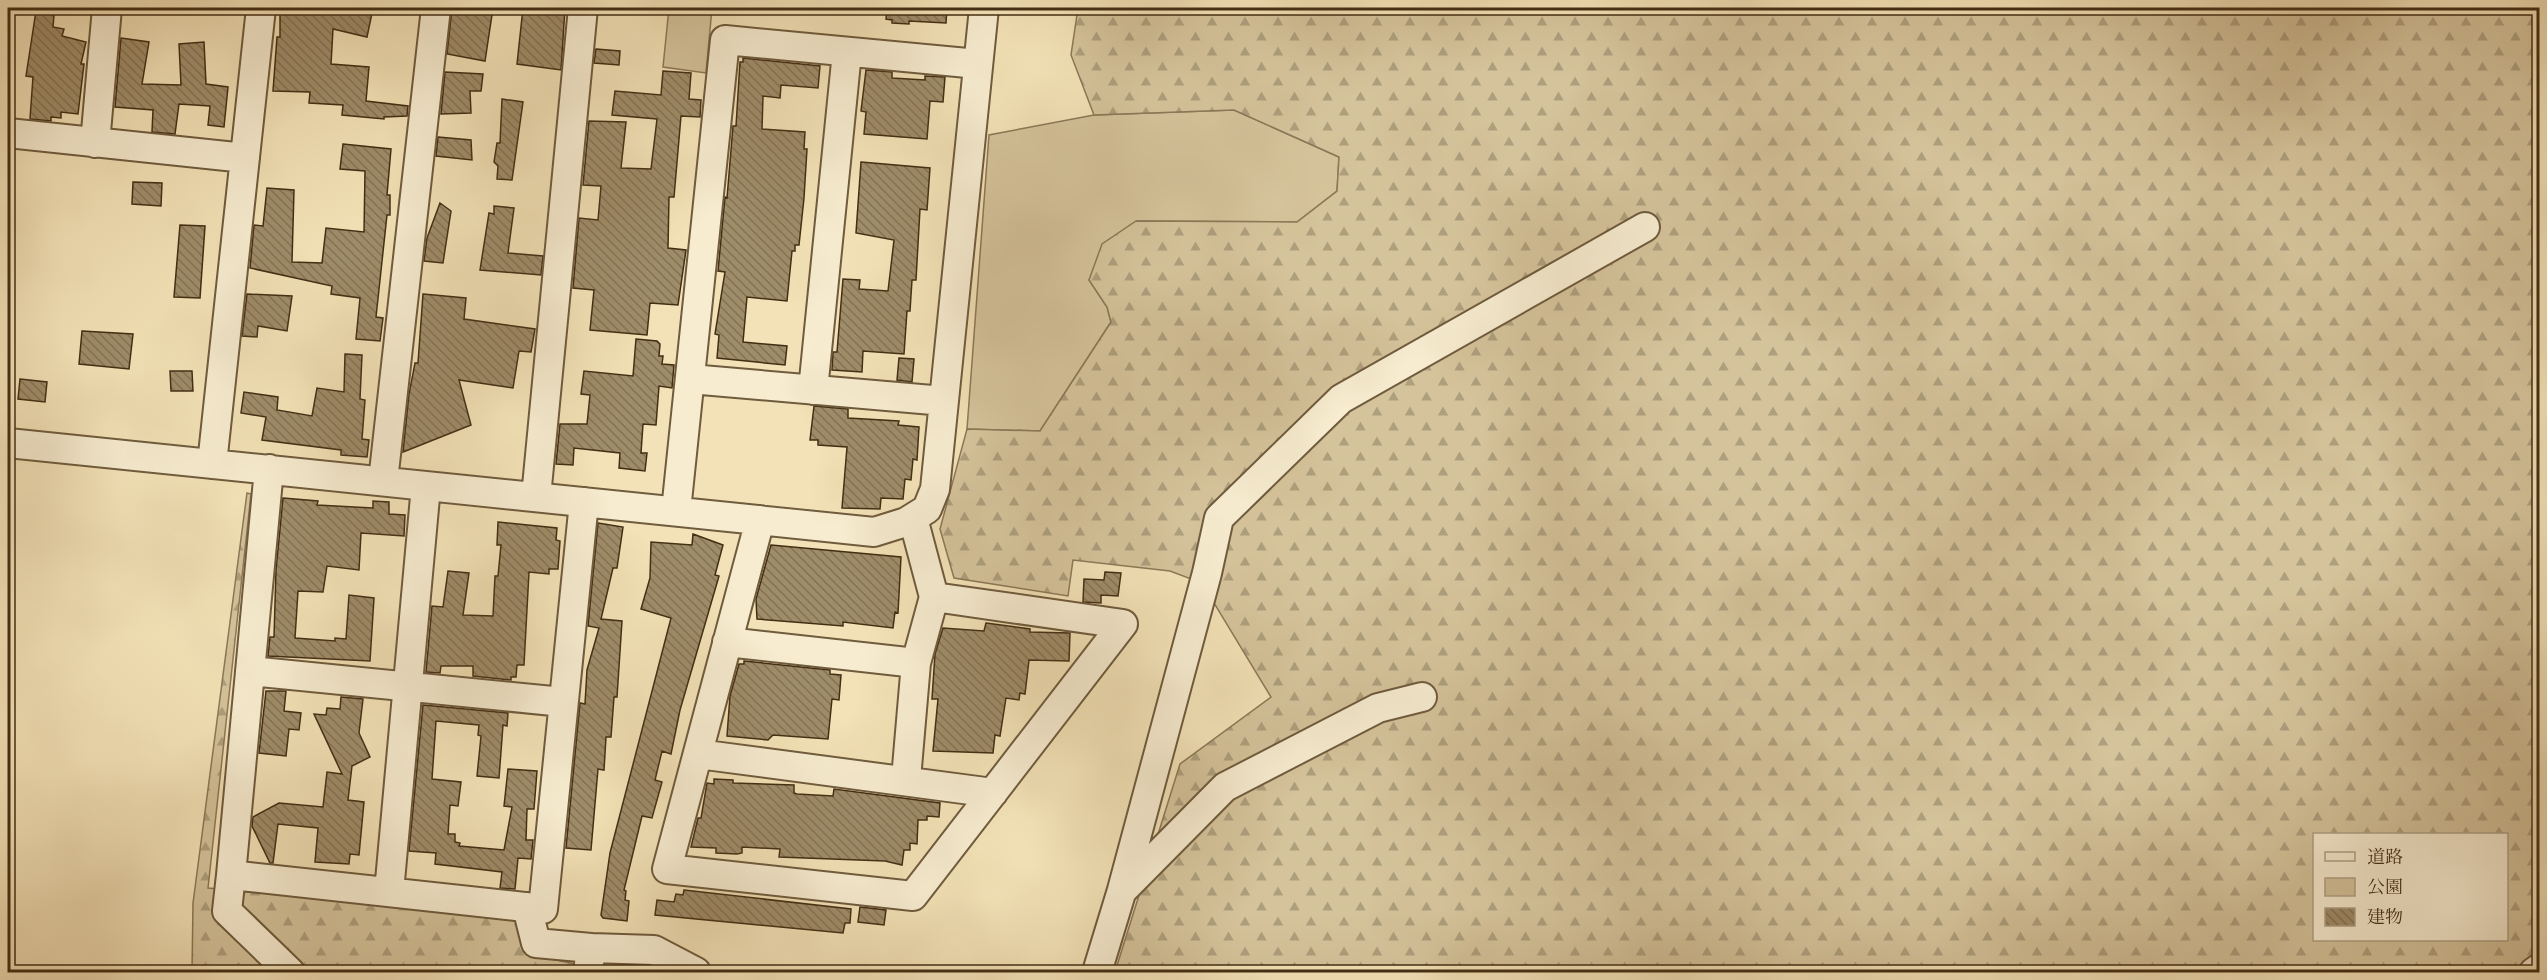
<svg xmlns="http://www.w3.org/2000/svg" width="2547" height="980" viewBox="0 0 2547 980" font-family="'Sorts Mill Goudy','Noto Serif JP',serif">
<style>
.green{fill:#d5c39b;stroke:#8c7858;stroke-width:1.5}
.forest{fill:url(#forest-firs);stroke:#8c7858;stroke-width:1.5;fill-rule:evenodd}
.building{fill:url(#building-back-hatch);stroke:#432e14;stroke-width:1.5}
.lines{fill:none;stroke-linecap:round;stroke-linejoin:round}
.minor-casing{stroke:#6f5b3d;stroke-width:32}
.minor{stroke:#f7ecd0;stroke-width:28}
</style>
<defs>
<pattern id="forest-firs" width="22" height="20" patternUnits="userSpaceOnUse" patternTransform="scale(1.5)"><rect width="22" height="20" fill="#d5c39b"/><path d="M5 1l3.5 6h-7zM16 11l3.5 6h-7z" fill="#ae9f7d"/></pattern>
<pattern id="building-back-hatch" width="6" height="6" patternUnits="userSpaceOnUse" patternTransform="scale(1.5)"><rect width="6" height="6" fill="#9f8c69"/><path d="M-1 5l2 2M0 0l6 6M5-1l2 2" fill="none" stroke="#837355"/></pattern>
</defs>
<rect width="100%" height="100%" fill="#f3e2b7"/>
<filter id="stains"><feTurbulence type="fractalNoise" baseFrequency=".00333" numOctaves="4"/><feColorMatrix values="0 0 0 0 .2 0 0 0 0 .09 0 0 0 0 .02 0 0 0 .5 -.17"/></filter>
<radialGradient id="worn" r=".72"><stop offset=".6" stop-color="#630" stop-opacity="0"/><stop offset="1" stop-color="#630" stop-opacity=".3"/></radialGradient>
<!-- green -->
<path class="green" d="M669,8H712L706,73L663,67Z
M1234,110L1339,157L1337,191L1297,222L1137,221L1089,280L1107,307L1111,322L1040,431L967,429L989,135L1094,115Z"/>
<!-- forest -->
<path class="forest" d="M1078,8L1485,10L1494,8H2539V972H1115L1180,764L1271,697L1202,583L1170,571L1073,560L1068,596L954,578L940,529L967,429L1040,431L1111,322L1107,307L1089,280L1102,244L1136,221L1297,222L1337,191L1339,157L1234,110L1094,115L1071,55ZM2314,834H2506V940H2314Z
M247,493L251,494L208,888L525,918L527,954L580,965L581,972H192L193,903Z"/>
<!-- building -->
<path class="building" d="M280,8H344L372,13L367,37L333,29L331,64L369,67L366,101L408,106L407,116L384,117V119L342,115L343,105L309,103L310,92L273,91L277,37H280Z
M452,8H493L485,61L447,54Z
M523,8H565L561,70L517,64Z
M887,8H947L946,23L909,21V24L892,23V20L886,19Z
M36,11L54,15L53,27L64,29L62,36L86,42L81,64H84L78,114L61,112V118L51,117V121L30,119L33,77L26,76Z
M121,38L149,42L142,84L181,85L179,44L204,42L206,84L228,87L224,127L208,125L210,106L179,104L175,134L152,132L153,110L115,107Z
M596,49L620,51L619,65L594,63Z
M743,58L820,66L818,88L781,85L780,98L763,96L762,129L805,132L804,149H807L804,198L799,245H795V251H792L787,301L747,297L743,342L787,346L785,365L717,358L719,335L715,334L725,272L718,271L725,197L727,198L733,126H736L740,62H743Z
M866,70L892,72V78L925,80V76L945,77L943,102L930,101L927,139L864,134L866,112L861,111Z
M663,71L691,73L689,99L701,100L700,117L681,116L674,197H669L668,248L686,250L678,305L650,303L647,335L590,330L594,290L573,288L579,218L598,220L601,186L583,185L589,121L626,122L621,168L651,169L657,119L612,115L615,91L661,95Z
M445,72L483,74L481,91H470L471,113L441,114Z
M502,99L523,102L512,180L497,179L498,166L494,162L497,143H500Z
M438,137L471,140L472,160L436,156Z
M343,144L391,149L387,195H390V215H387L376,317L383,318L380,341L356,339L360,298L331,294L332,286L250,268L254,225L263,226L267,188L294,190L292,262L322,263L326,228L364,232L365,171L340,169Z
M861,162L930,168L927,210L920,209L916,280H912L910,311H907L904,354L863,351L862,372L832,370L833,352H837L843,279L860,280L859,289L888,291L894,240L856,233Z
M133,182L162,183L161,206L132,204Z
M440,203L451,211L443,263L424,261L427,238Z
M494,206L514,208L508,253L543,256L541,275L480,270L489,213L494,214Z
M180,225L205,226L200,298L174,297Z
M247,294L292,296L287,331L258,326L257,337L242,336Z
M423,294L466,298L464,319L535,329L531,352L519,351L513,388L459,380L471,425L403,452L409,394L415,363H418Z
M82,331L133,334L129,369L79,364Z
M636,339L657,341L660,344L659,356H663L662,364L674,365L672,388L659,386L656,425L643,424L641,453H647L645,471L619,468L620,453L574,448L573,465L556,464L560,424H587L590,395L581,394L584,371L633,376Z
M345,354L362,355L360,399L365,400L362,439L369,440L367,457L341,455V450L262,440L266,417L241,413L244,392L278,397L277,410L312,416L317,388L344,392Z
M899,358L914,359L912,382L897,380Z
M170,371H192L193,391H171Z
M20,379L47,382L45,402L18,399Z
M814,406L848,409V418L899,421L898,425L919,427L917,460L913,459L911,480L905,479L903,499L881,498L880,509L842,508L847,447L818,445V440H810Z
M283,498L318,501L317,505L373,508V501L389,502V514L405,515L404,536L361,533L359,570L327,566L323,592L298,591L295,638L335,641V638L346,639L349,595L374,598L370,661L268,656L270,637H274L276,570Z
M498,522L557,528L556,540L560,541L558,569H549V574L529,572L524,665H517L516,677H511V680L473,676V666H441L440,673L426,672L432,606L443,607L448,571L469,573L463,615L493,616L495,576H498L501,545H497Z
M598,523L623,527L617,568H613L601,619L622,621L617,697H614L611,737H606L604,770L598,769L591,850L566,848L580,703L585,704L587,670L599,628L588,626Z
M693,534L723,545L715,575L719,576L680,710L671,754L662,751L655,780L662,782L652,818L642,816L624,890L626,891L625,900L629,901L627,921L603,918L601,915L610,853L671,618L641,609L650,578L651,542L692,545Z
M771,545L901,557L898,613L895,612L893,628L843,622V626L757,619L756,599Z
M1105,572L1121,573L1118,596L1101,595V603L1083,602L1084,579L1104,580Z
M986,623L1030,629V632L1070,633L1069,661L1029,660L1025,694L1020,693L1019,700L1006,698L1000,736L995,735L993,753L933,751L938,699H932L935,654L943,628L984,631Z
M744,661L830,670V674L841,675L839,700L832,699L828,739L773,735L768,740L727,736L730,696L739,664H744Z
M266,691H286L284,711L301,713L299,730L289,729L286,756L259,753Z
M341,697L363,699L359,733L370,757L352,766L348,800L364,802L359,855L350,854L349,864L315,862L318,828L278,824L273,863H270L252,826L253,817L279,803L323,807L327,772L342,774L314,714L326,715L327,708L340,709Z
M423,705L508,713L507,726L503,725L499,778L477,776L481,736L478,735L479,725L436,721L432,779L461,782L458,806L450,805L448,834H455V842L460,843L459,846L504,850L512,807L504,806L508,769L537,771L534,809H527L526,840H533L531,859L518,858L515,889L500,888L502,872L435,864L436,853L409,851Z
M714,779L733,780V783L794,785V793L797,794L833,796L834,789L940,803L939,817L927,816V820H918L917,844L910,843V850H904L902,865L885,861L779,857L780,849L742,847V853L737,854L716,853V848L691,847L698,818H701L707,783L714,784Z
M684,890L851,909L850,923H845L843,933L655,915L657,900L674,902L676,894L683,895Z
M860,907L886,910L884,925L858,922Z"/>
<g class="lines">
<defs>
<path id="minor" d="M8,133L245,158
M95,143L107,8
M690,379L944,401
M813,390L847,52
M8,443L874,532L906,522L927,509L935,489L984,8
M212,464L261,8
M269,469L231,875L543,909L584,502
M383,481L436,8
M536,497L583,8
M676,511L725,40L978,64
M760,520L667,869L913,896L1123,624L934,597
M727,642L916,663
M250,671L563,702
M698,754L993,793
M906,779L916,663L934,597L913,518
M231,875L227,911L290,972
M1124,889L1225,787L1378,708L1422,697
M389,892L426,486
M527,907L536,943L591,948
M588,972L591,948L654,950L696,972
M1097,972L1122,890L1207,573L1219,518L1341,399L1645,227
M2534,972L2540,968"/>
</defs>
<!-- minor casing -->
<use href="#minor" class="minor-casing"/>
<!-- minor -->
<use href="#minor" class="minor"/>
</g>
<!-- margin -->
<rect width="2547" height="980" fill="none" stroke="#f3e2b7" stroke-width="30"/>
<rect x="9" y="9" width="2529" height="962" fill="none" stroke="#432e14" stroke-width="3"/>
<rect x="15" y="15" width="2517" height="950" fill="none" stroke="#432e14" stroke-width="1.5"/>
<!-- legend -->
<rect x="2313" y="833" width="195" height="108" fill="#f7ecd0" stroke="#afa085" stroke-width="1.5"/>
<rect x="2325" y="852" width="30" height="9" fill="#f7ecd0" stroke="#afa085" stroke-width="1.5"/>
<text x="2367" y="863" font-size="18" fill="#432e14">道路</text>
<rect x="2325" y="878" width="30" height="18" fill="#d5c39b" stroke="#afa085" stroke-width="1.5"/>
<text x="2367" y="893" font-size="18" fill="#432e14">公園</text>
<rect x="2325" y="908" width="30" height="18" fill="url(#building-back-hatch)" stroke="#afa085" stroke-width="1.5"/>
<text x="2367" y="923" font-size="18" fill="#432e14">建物</text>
<rect width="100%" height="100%" filter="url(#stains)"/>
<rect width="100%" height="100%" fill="url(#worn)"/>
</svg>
